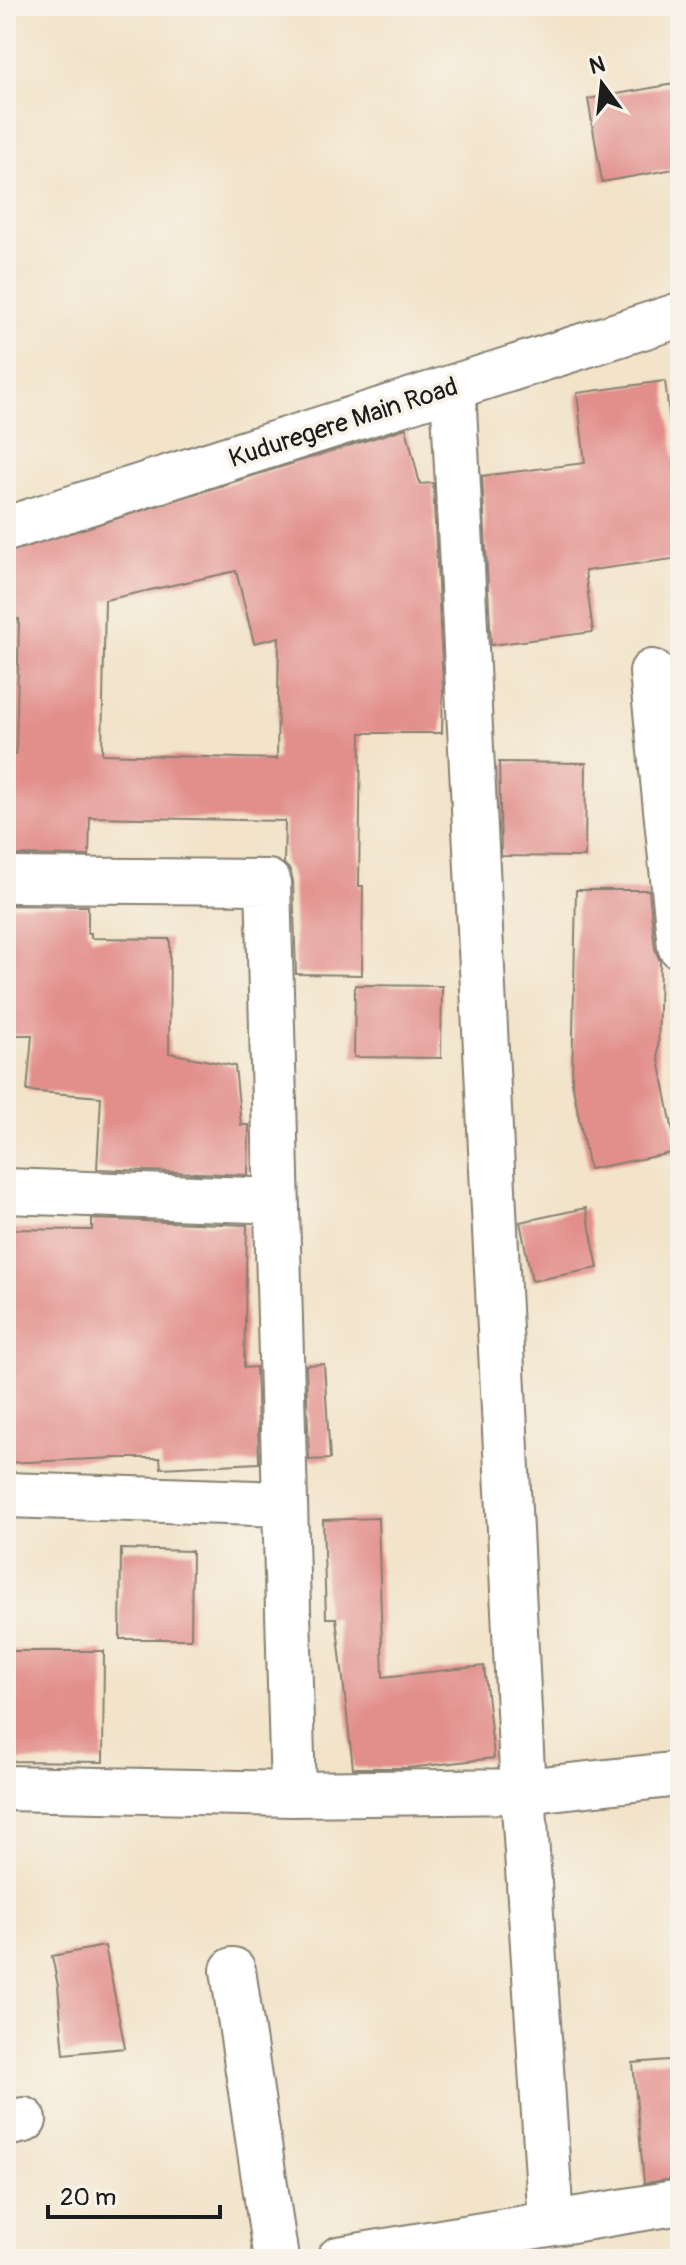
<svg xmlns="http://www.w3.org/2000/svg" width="686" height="2265" viewBox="0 0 686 2265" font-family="Pangolin,sans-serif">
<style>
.building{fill:#e28e8b;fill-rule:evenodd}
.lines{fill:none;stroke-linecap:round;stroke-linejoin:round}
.minor-casing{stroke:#878072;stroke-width:48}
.minor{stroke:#fff;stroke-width:44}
.labels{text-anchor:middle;stroke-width:8;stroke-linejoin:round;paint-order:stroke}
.street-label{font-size:26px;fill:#1c1c1c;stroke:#f7f3e8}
</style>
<rect width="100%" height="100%" fill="#f7f3e8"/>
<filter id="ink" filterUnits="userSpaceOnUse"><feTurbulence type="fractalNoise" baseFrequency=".0125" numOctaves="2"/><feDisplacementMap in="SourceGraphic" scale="16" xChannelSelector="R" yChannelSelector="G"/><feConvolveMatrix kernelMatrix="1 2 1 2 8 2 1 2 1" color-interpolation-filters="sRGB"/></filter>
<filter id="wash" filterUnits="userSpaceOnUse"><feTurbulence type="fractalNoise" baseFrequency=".006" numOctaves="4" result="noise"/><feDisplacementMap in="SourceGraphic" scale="32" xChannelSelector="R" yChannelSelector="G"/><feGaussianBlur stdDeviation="1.8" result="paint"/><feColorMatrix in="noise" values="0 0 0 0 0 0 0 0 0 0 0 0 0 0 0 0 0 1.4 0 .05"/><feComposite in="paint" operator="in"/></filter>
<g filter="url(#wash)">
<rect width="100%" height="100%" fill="#f2e3c9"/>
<g id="blocks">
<!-- building -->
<path class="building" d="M680,83V168L602,182L588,99Z
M665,381L680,504V558L585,571L593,632L491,645L482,476L585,463L577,393Z
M406,428L420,484L433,483L443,687L442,733H361L359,886H363L362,975L296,974L293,881L290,870L284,864L285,821L90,817L89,856L6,855V754H16L19,619L6,622V553ZM236,571L254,643L279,637L277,759L102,754L105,600Z
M499,762L586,763L585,857L501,856Z
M576,890H649L655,949L660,961L658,1055L677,1152L589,1169L572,1082Z
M6,905L88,906V933H91V938L170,939L169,1053L235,1066L241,1125H249L248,1175L97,1169L101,1097L27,1091L32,1035H6Z
M355,985L442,986L441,1058L354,1057Z
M586,1208L598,1268L532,1281L520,1222Z
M92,1219L247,1225L244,1368L256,1367L259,1463L161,1468L160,1458H115L6,1463V1229L92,1230Z
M324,1364L330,1459L309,1460L306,1365Z
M378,1518L383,1677L484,1666L494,1758L408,1768H353L336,1618H326L323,1520Z
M121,1549L192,1551L191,1639H120Z
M6,1651H104L103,1762L6,1761Z
M105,1946L125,2048L64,2054L58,1986L52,1956Z
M680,2059V2178L644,2183L633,2063Z"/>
</g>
</g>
<g filter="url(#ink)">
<use href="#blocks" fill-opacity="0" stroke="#878072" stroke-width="2"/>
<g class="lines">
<defs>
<path id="minor" d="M453,387L523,1791L551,2222
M6,529L680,315
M652,672L680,946
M6,880L268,882L293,1794
M6,1191L276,1201
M6,1495L285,1504
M6,1788L293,1794L523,1791L680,1774
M233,1970L276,2259
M6,2124L24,2120
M339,2259L680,2202"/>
</defs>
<!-- minor casing -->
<use href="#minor" class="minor-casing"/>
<!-- minor -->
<use href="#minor" class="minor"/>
</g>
</g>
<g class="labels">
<!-- street labels -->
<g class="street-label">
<text transform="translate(343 422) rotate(-18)" y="9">Kuduregere Main Road</text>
</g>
</g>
<!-- margin -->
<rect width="686" height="2265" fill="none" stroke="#f7f3e8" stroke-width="32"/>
<!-- north arrow -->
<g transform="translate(602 84) rotate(345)" stroke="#f7f3e8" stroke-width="6" paint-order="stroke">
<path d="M0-6L14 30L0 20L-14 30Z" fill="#1c1c1c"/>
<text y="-12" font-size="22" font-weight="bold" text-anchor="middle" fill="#1c1c1c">N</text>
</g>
<!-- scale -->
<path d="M48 2205v12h172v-12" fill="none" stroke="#1c1c1c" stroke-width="4"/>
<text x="60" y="2205" font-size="24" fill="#1c1c1c" stroke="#f7f3e8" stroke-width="6" paint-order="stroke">20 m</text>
</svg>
